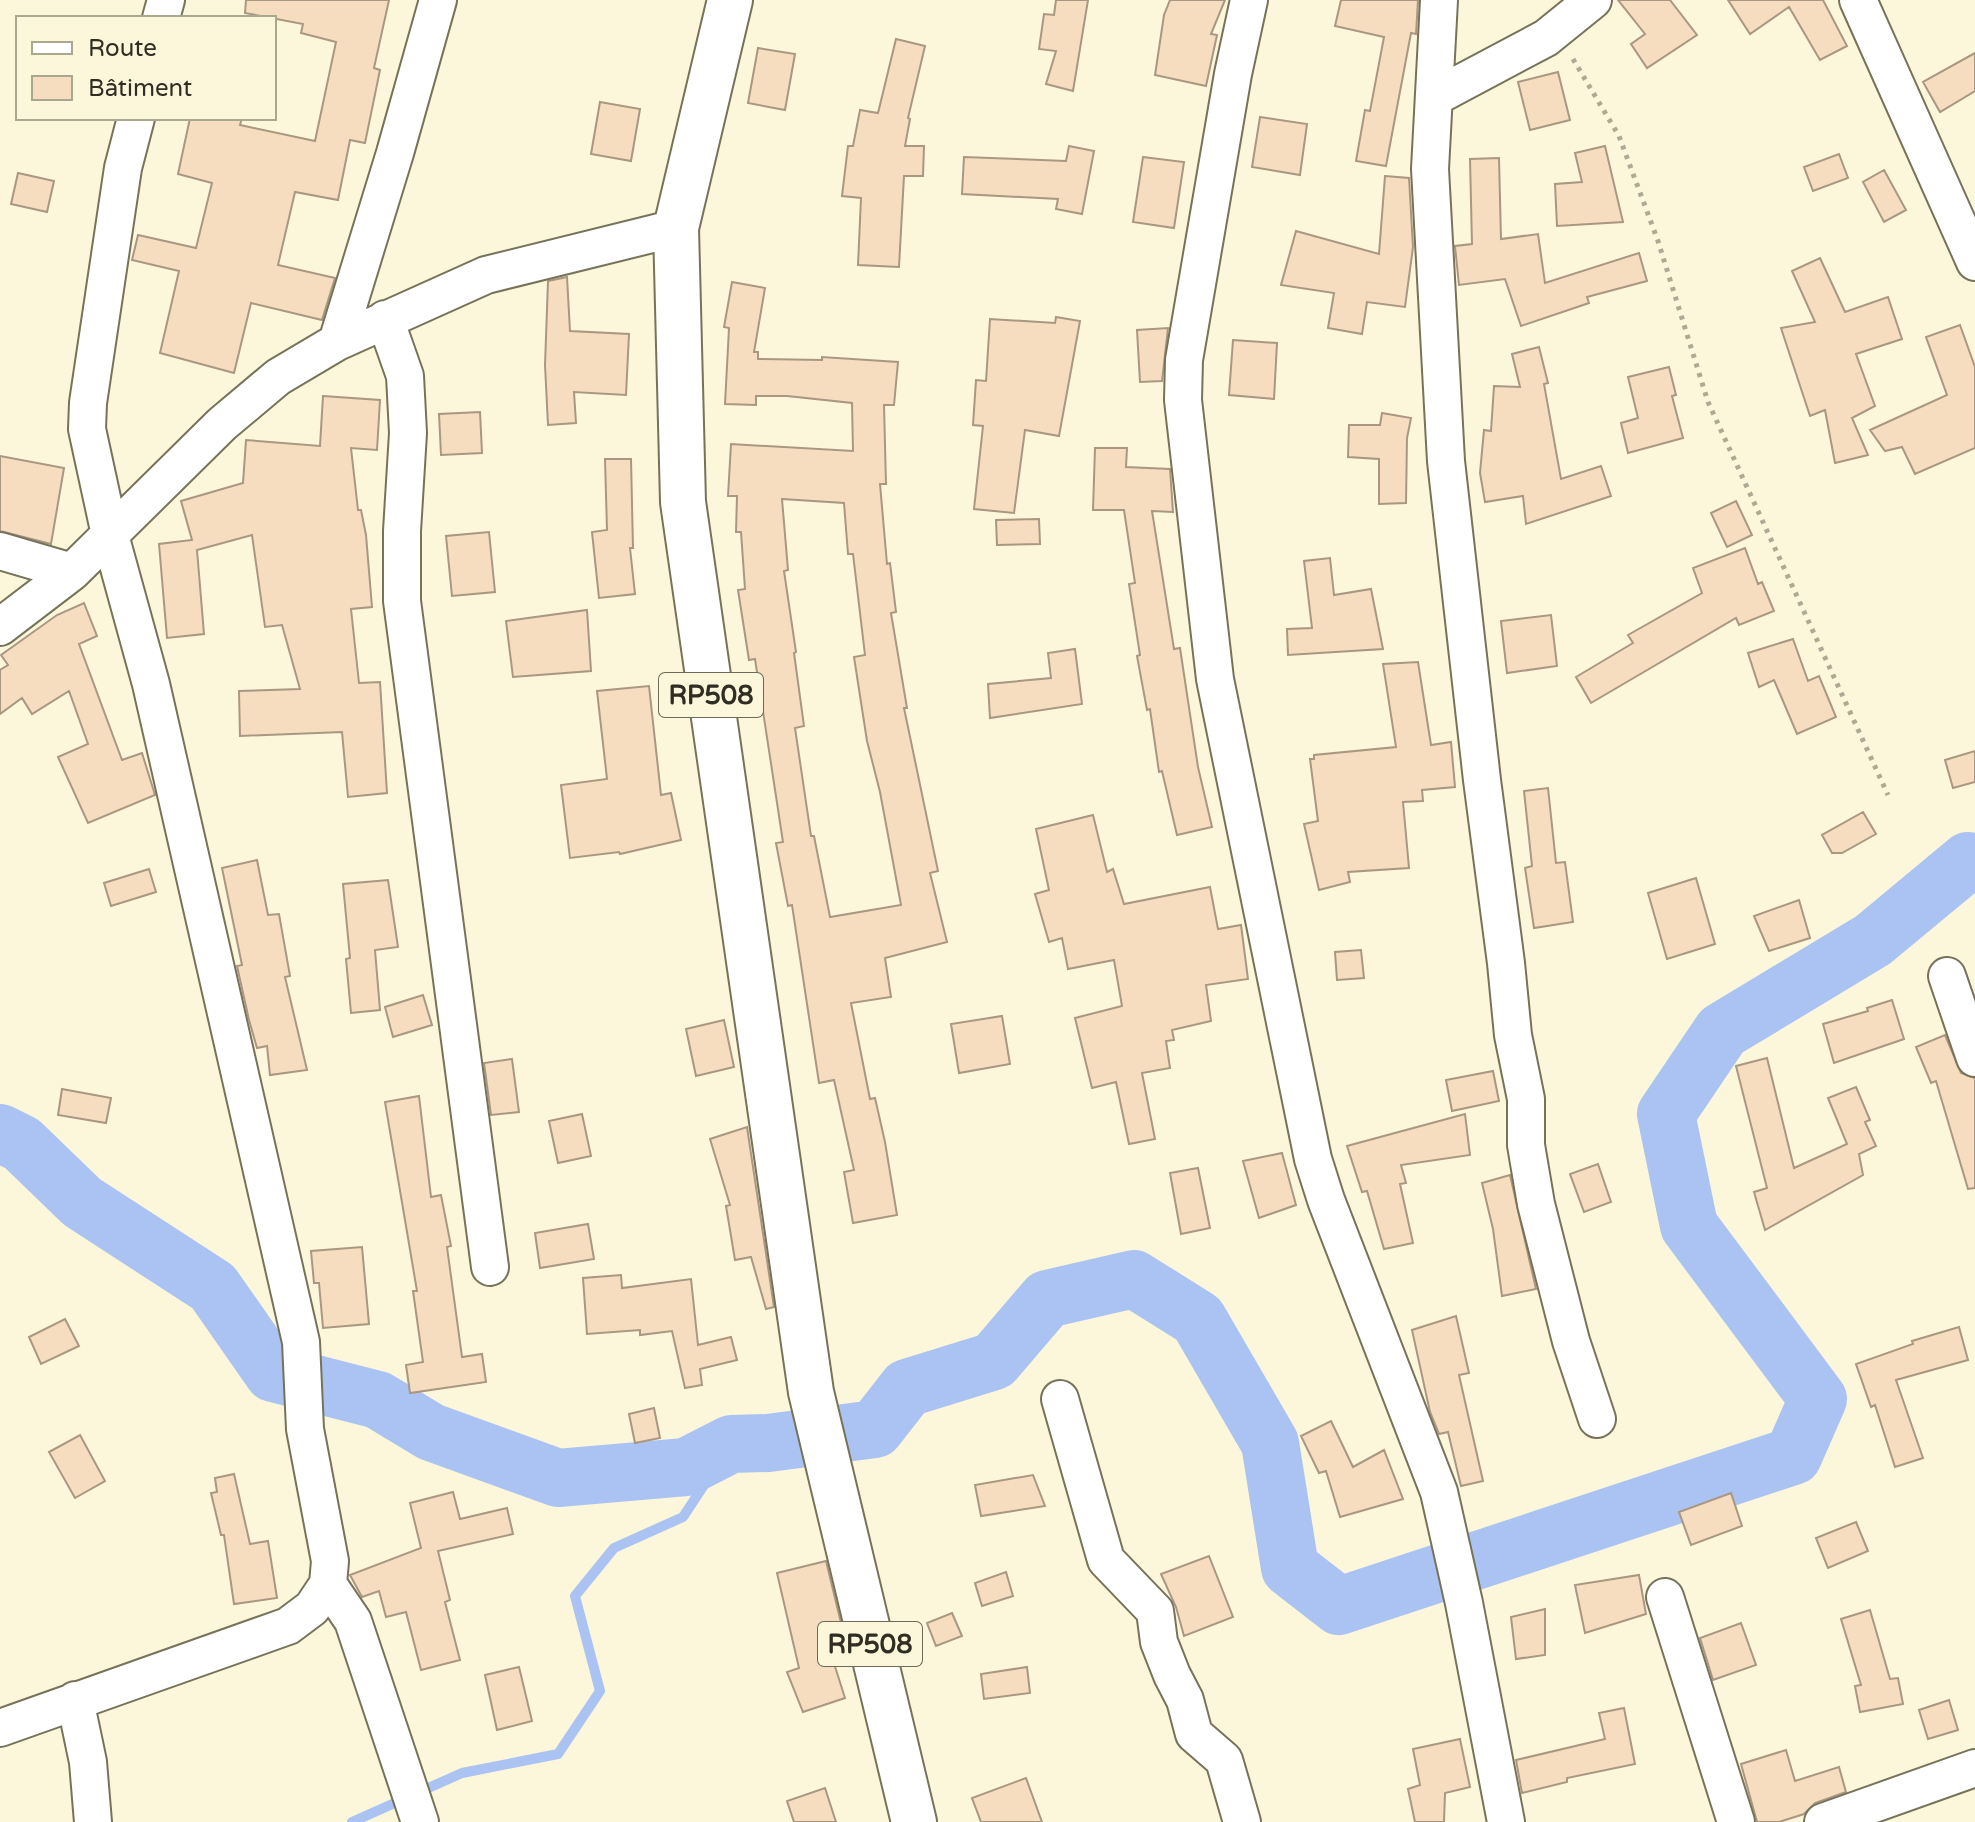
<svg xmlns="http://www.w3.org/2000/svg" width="1975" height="1822" viewBox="0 0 1975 1822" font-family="'Varela Round',sans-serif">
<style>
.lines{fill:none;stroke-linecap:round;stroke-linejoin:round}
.stream{stroke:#abc3f2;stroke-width:10}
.river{stroke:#abc3f2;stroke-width:58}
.building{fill:#f7ddbf;stroke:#a99782;stroke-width:2;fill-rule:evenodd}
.minor-casing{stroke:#77735a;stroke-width:40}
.primary-casing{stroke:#77735a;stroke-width:48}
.path{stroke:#ada994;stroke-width:5;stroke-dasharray:4 6;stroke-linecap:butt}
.minor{stroke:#fff;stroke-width:36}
.primary{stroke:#fff;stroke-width:44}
.labels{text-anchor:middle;stroke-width:6;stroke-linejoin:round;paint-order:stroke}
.shield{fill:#fcf7db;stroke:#6d6a5a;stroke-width:2}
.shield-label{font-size:26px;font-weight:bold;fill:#302e23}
</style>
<rect width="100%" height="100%" fill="#fcf7db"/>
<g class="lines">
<!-- stream -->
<path class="stream" d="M352,1822L462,1773L558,1754L600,1691L575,1596L614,1548L683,1517L731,1444"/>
<!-- river -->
<path class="river" d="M0,1133L22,1144L82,1202L213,1287L273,1373L378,1400L431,1432L558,1478L686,1467L731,1444L768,1443L875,1429L907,1388L994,1361L1047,1299L1134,1279L1198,1319L1270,1443L1290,1568L1339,1606L1793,1456L1818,1399L1689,1226L1666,1114L1722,1031L1873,940L1968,861L1975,864"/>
</g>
<!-- building -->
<path class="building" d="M246,0H389L374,68L380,70L365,143L350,140L338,200L295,192L278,265L335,278L322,320L251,303L234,373L160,353L179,271L132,260L138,235L196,248L212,183L178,174L190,118H242L240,125L315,141L336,42L301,33L303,24L245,13Z
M1056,0H1088L1073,91L1046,84L1056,51L1039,49L1044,14L1054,15Z
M1170,0H1225L1211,34L1217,35L1206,86L1155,75L1164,15Z
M1341,0H1418L1416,34L1411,33L1386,166L1356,161L1365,110L1370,111L1384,37L1335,26Z
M1618,0H1670L1697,35L1647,68L1631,44L1645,34Z
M1728,0H1823L1847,46L1820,60L1789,7L1750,34Z
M896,39L925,46L908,118L910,119L905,146H924L923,176H904L899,267L858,265L861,198L842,196L848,146H853L860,110L878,113Z
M758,48L795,54L785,110L748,103Z
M1975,53V91L1940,112L1923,82Z
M1558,72L1570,120L1530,130L1518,82Z
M600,102L640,109L631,161L591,154Z
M1260,117L1307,124L1300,175L1252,167Z
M1069,146L1094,151L1082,214L1056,209L1058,199L962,194L964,157L1066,161Z
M1605,146L1623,222L1557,226L1555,184L1582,182L1575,153Z
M1839,154L1848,178L1813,191L1804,167Z
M1143,157L1184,162L1174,228L1133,222Z
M1499,158L1501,239L1538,234L1545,283L1639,253L1647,281L1587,297L1589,303L1521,326L1505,279L1459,285L1455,246L1472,244L1470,159Z
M1884,170L1906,210L1884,222L1863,182Z
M18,173L54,181L47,212L11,204Z
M1385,176L1409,178L1413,247L1405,307L1367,302L1362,334L1328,328L1334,293L1281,285L1296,231L1379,254Z
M1820,258L1845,312L1888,297L1902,339L1856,354L1875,406L1852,418L1868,455L1835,463L1825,410L1810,416L1781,328L1815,322L1792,271Z
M567,277L570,331L629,334L626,395L574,392L576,423L548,425L545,365L548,281Z
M732,282L765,288L754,352H758V359L822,360V357L898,362L894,405H884L886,484H880L887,564L890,563L896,612L891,613L907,708H904L938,871L930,873L947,942L885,958L891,997L851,1003L870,1099L875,1098L885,1142L897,1215L853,1223L844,1172L854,1170L834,1080L819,1083L792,905L788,906L776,843L783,842L755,659L749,660L738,590L745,589L741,532H736L737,496H728L731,444L853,451L852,403L787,396H756V405L725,404L729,328L724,327ZM782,499L844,503L848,554H853L865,655L854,657L867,741L880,792L901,905L830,917L814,836H811L795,728L804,726L794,653L796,652L784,571L788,570Z
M1056,317L1080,321L1059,436L1025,430L1014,513L974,509L983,426L973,425L976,380L986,381L990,319L1055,323Z
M1960,325L1975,367V448L1915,474L1902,447L1885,451L1870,430L1947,395L1926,337Z
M1168,328L1162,381L1140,382L1137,330Z
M1233,340L1277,343L1274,399L1229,395Z
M1539,347L1548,383L1544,384L1561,479L1601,466L1611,496L1526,524L1523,496L1485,502L1480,473L1484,430L1491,431L1494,386L1520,387L1512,354Z
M1669,367L1676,395L1672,396L1683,438L1628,453L1621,423L1638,418L1628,377Z
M323,396L380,400L377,450L351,448L358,510H361L366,535L372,607L351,609L359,683L380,682L387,793L348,797L342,732L240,736L239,691L300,689L282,625L265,627L252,535L197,550L204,634L167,638L159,544L192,540L181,501L243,483L246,440L320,446Z
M480,412L482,453L441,455L439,414Z
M1382,413L1411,418L1407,438L1406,503L1379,504V459L1348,457L1349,425H1380Z
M1095,448H1127L1126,467L1170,469L1173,512L1152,511L1174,649L1180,648L1198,767L1212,827L1177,835L1162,771L1159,772L1150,709L1147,710L1137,656L1140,655L1129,584L1135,583L1124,510H1093Z
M0,456L64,468L51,544L0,531Z
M605,459H631L633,548H630L635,594L599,598L592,532L607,530Z
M1736,501L1752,535L1727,547L1711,513Z
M1039,519L1040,544L997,545L996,520Z
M489,532L495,592L452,596L446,536Z
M1745,548L1758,584L1762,582L1774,611L1739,625L1736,618L1591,703L1576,677L1633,643L1628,635L1702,593L1693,568Z
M1330,558L1334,595L1371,589L1383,649L1288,655L1287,629L1312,628L1304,561Z
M84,603L97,636L79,644L122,760L142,753L155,795L88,823L58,757L88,744L69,691L32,714L22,698L0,714V670L8,665L1,655L57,615Z
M587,610L591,671L513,677L506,621Z
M1551,615L1557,666L1507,673L1501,621Z
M1793,639L1808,681L1819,676L1836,717L1797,734L1774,680L1759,687L1748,653Z
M1075,649L1082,704L990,718L988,684L1051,678L1048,653Z
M1418,662L1431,745L1451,742L1455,787L1422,790L1423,801L1403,802L1409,868L1348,872L1350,882L1319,890L1304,824L1318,821L1310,759H1314V755L1396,747L1383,664Z
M649,686L661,795L671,793L681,840L620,854L619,852L570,858L561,785L607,779L597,691Z
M1975,751V782L1953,788L1945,760Z
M1548,788L1556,863L1565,862L1573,922L1534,928L1525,868L1532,866L1524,791Z
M1863,812L1876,834L1842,853H1832L1822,835Z
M1093,815L1107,872L1113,869L1124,904L1210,887L1218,929L1241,925L1248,979L1206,985L1211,1021L1172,1030L1174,1040L1166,1041L1170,1068L1142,1073L1155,1139L1129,1144L1116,1082L1092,1088L1075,1018L1122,1006L1114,960L1068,969L1062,938L1049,942L1035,894L1049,890L1036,829Z
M257,860L268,915L279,914L290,976L285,977L307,1070L270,1075L267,1046L257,1048L249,1020L237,966L242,965L222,868Z
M149,869L156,892L111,906L104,883Z
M1696,878L1715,944L1667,959L1648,893Z
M388,880L398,947L375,950L380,1010L351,1013L346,959L350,958L343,884Z
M1799,900L1810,938L1769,951L1754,916Z
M1361,950L1364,978L1337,980L1335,952Z
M423,995L432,1025L393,1037L385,1007Z
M1892,1000L1904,1039L1834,1063L1823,1024L1868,1011L1867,1008Z
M1002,1016L1010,1064L959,1073L951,1024Z
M724,1020L734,1067L696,1076L686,1029Z
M1945,1035L1961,1073L1975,1078V1188L1968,1189L1936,1081L1931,1083L1916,1047Z
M1767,1058L1794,1168L1847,1144L1828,1098L1856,1087L1870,1120L1865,1122L1876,1146L1859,1154L1863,1175L1765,1230L1754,1192L1767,1188L1736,1066Z
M512,1059L519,1112L491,1115L484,1063Z
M1493,1071L1499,1101L1452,1111L1446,1080Z
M62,1089L111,1098L106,1123L58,1115Z
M419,1096L431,1197L441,1195L451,1246L447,1247L462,1357L482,1354L486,1382L410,1393L406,1365L423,1362L413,1291H417L385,1102Z
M582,1114L591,1156L558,1163L549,1121Z
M1465,1114L1470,1155L1401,1165L1406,1183L1400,1184L1413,1243L1384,1249L1367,1191L1362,1192L1347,1146Z
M747,1127L774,1307L766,1309L751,1257L735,1260L726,1206L730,1205L710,1139Z
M1282,1153L1296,1205L1259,1218L1243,1161Z
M1598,1164L1611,1202L1584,1212L1570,1174Z
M1198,1168L1210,1228L1181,1234L1170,1173Z
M1510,1175L1536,1289L1502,1296L1493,1229L1482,1183Z
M588,1224L594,1259L540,1268L535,1233Z
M362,1247L369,1324L323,1328L319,1283H314L311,1251Z
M621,1275L622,1288L691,1279L698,1345L731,1337L737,1360L700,1369L702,1385L685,1388L672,1331L640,1335V1330L587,1334L583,1278Z
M1456,1316L1469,1373L1459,1375L1483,1481L1461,1486L1448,1432L1439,1434L1430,1412L1412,1330Z
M65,1319L79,1346L41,1364L29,1337Z
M1959,1327L1968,1360L1896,1380L1923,1458L1895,1467L1875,1405L1871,1407L1856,1364L1913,1344L1912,1341Z
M654,1408L660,1438L635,1443L629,1414Z
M1331,1421L1353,1467L1384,1450L1403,1499L1340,1517L1326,1471L1319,1473L1301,1436Z
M80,1435L105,1481L75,1498L49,1452Z
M234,1474L250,1544L268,1541L277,1598L234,1604L224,1535H221L211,1493L217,1492L215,1478Z
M1033,1475L1045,1506L981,1516L975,1485Z
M453,1492L460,1519L507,1508L513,1534L438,1551L450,1600L445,1602L460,1660L421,1670L406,1612L386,1617L379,1591L362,1597L350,1575L421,1548L410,1503Z
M1731,1493L1742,1526L1691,1545L1679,1512Z
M1856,1522L1868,1551L1828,1568L1816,1538Z
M1209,1556L1233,1617L1184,1636L1176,1607L1161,1574Z
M826,1561L843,1631L825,1635L845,1698L803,1712L787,1672L799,1668L777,1573Z
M1006,1572L1013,1596L982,1606L975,1583Z
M1639,1575L1646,1614L1585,1633L1575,1585Z
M1545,1609V1655L1516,1659L1511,1617Z
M1870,1610L1890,1679L1898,1678L1903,1704L1860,1712L1855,1686L1861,1685L1841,1619Z
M952,1613L962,1636L936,1646L927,1623Z
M1741,1623L1756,1665L1713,1680L1700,1638Z
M519,1667L532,1721L497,1730L485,1675Z
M1027,1667L1030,1693L984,1699L981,1674Z
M1949,1700L1958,1730L1928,1739L1919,1710Z
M1624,1708L1635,1764L1567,1778V1782L1522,1793L1516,1760L1605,1739L1599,1713Z
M1460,1739L1470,1787L1445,1793L1444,1822H1415L1408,1789L1420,1785L1413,1749Z
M1786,1750L1795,1781L1839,1767L1846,1792L1815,1803L1804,1814L1779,1822H1757L1741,1764Z
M1026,1778L1042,1822H981L972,1798Z
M825,1788L836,1822H794L787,1801Z"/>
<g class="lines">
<defs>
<path id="minor" d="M1249,0L1233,74L1184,360L1183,400L1215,679L1313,1159L1326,1200L1439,1492L1464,1603L1506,1822
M1439,0L1430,169L1446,461L1482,780L1506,963L1513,1035L1526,1099V1145L1536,1204L1571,1341L1597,1419
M1858,0L1975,262
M161,18L166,0
M1435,97L1546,38L1593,0
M385,319L405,376L408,433L402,531V601L490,1267
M337,342L395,153L438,0
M0,551L72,572
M0,627L72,572L222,424L278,377L337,342L486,275L676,228
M1947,976L1975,1058
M1060,1399L1106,1560L1155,1611L1159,1642L1172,1675L1185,1700L1194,1734L1224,1760L1242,1822
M328,1584L353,1621L420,1822
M1665,1597L1736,1822
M75,1700L88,1762L93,1822
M0,1728L288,1626L312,1608L328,1584L330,1561L305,1429L301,1342L151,684L110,535L87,429L88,403L123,168L136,118
M1823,1822L1975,1768"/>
<path id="primary" d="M730,0L676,228L683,502L811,1392L914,1822"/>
</defs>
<!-- minor casing -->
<use href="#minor" class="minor-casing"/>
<!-- primary casing -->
<use href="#primary" class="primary-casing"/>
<!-- path -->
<path class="path" d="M1573,59L1619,136L1658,241L1708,402L1888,795"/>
<!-- minor -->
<use href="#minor" class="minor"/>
<!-- primary -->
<use href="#primary" class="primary"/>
</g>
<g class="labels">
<!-- shield labels -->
<g class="shield">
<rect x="659" y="673" width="104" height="44" rx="6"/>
<rect x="818" y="1622" width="104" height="44" rx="6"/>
</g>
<g class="shield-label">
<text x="711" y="704">RP508</text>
<text x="870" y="1653">RP508</text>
</g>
</g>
<!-- legend -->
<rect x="16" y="16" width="260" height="104" fill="#fcf7db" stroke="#aaa791" stroke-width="2"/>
<rect x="32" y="42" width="40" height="12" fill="#ffffff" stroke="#aaa791" stroke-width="2"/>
<text x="88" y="56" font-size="24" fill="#302e23">Route</text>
<rect x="32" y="76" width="40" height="24" fill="#f7ddbf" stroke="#aaa791" stroke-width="2"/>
<text x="88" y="96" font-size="24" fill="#302e23">Bâtiment</text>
</svg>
